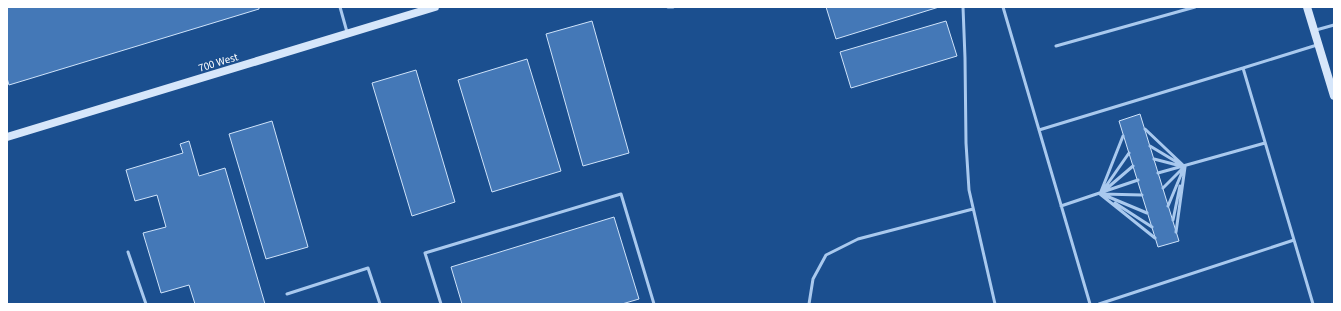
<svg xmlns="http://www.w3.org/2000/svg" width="1341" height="311" viewBox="0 0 1341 311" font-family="'Source Sans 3',sans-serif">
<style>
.building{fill:#4478b7;stroke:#cfe3fa}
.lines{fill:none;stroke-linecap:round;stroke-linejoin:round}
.lane{stroke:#a9c9ee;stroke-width:3}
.secondary{stroke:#d6e6fa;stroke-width:8}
.labels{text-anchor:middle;stroke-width:3;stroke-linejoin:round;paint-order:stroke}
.street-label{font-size:11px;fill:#fff;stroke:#1b4f8f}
</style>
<rect width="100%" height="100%" fill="#1b4f8f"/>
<!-- building -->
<path class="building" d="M7,7H259V9L9,85L7,78Z
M826,7H939L836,39Z
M592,21L629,153L583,166L546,34Z
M946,21L957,56L851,88L840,52Z
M527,59L561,171L492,192L458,80Z
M416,70L455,202L412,216L372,83Z
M1140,114L1179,241L1158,247L1119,121Z
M272,121L308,247L266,259L229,134Z
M189,141L199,176L225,168L265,304H195L189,285L161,293L143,233L166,227L157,195L135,201L126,170L183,153L180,144Z
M614,217L639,299L622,304H462L451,267Z"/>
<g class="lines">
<!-- lane -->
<path class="lane" d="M340,7L347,32
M668,7H673
M963,7L965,58L966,143L969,190L995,304
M1003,7L1090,304
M1316,30L1334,25
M1056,46L1195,7
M1243,68L1317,45
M1145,129L1185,167
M1039,130L1243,68L1313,304
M1150,146L1180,164
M1154,159L1181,166
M1158,173L1265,143
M1163,188L1183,168
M1104,189L1129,153
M1105,190L1133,166
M1100,194L1155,238
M1100,194L1123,136
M1102,194L1142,195
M1104,195L1147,213
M1115,203L1152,227
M1061,206L1138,180
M1168,206L1183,170
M1173,220L1180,186
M1176,232L1185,167
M128,252L146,304
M287,294L368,268L380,304
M441,304L425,253L621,194L654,304
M809,304L813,279L826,255L858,239L973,209
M1099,304L1294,240"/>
<!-- secondary -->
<path class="secondary" d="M1307,7L1334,96
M7,137L435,7"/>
</g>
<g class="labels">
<!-- street labels -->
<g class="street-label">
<text transform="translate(218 62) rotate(-17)" y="4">700 West</text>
</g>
</g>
<!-- border -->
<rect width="1341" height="311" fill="none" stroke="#ffffff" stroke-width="16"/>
</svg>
